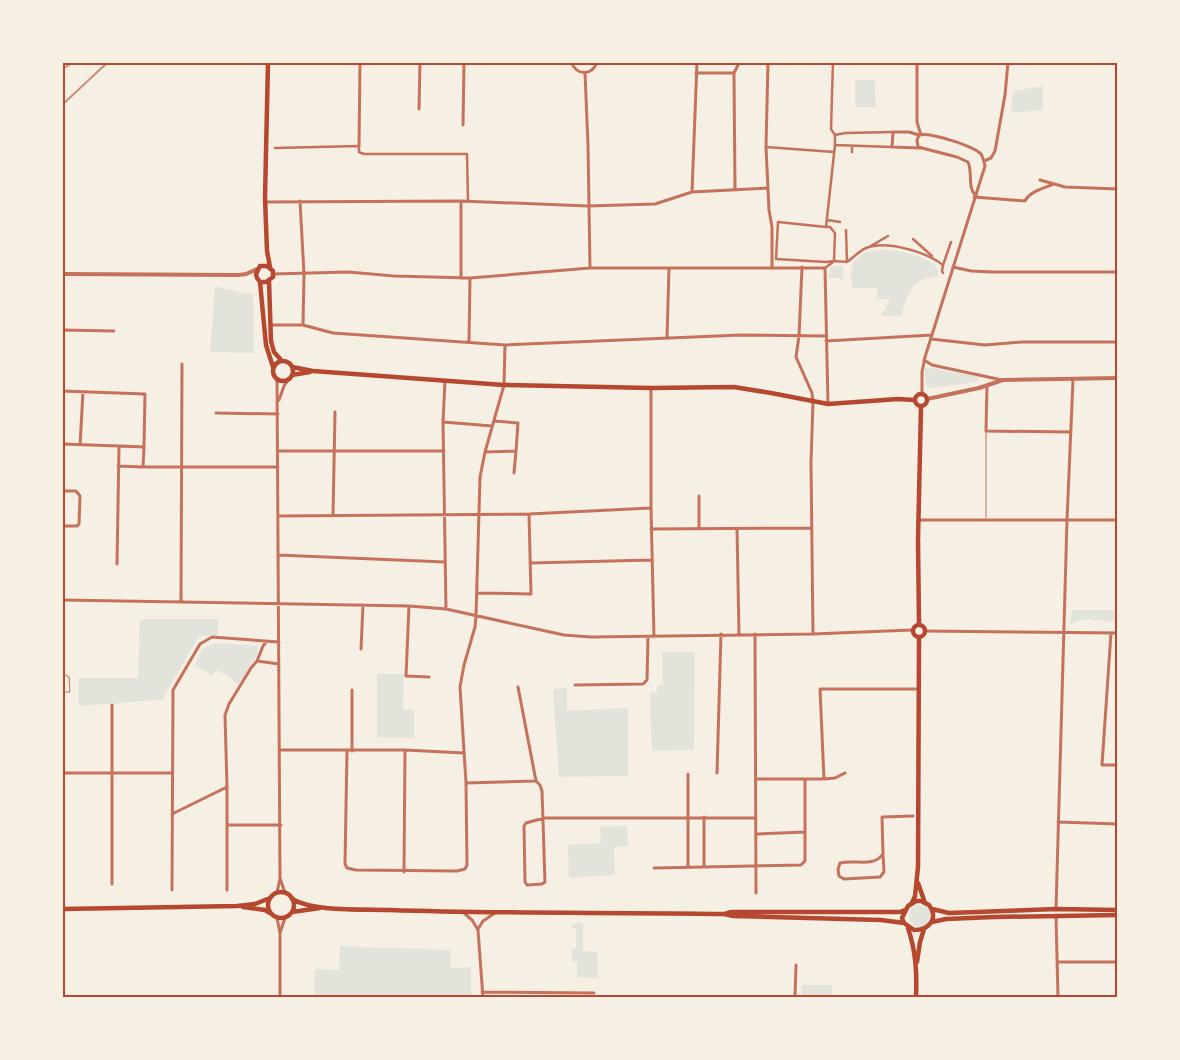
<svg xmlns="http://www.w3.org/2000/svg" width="1180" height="1060" viewBox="0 0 1180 1060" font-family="Cabin,sans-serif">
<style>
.green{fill:#e2e4dc}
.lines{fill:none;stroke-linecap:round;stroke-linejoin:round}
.service{stroke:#c5725c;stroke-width:1}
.pedestrian{stroke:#c5725c;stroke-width:2.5}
.minor{stroke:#c5725c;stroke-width:3}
.tertiary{stroke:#c5725c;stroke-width:4}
.secondary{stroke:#b5482f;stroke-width:4.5}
.primary{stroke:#b5482f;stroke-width:4.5}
.rail{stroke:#cf8b77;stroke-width:2}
.neatline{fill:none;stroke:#b5482f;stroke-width:2}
</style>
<rect width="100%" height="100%" fill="#f6efe4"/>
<!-- green -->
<path class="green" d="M855,80H875L876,107H855Z
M1043,86V110L1011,113L1013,91Z
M888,249C901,252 943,258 938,276C910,279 909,293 901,316H882V311L886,310V305L889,304V299H877V288H853C851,283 851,279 851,273C851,253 872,250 888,249Z
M833,266H843V280H841L840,278H828L830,268Z
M215,286C228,289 240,293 253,294L254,353L210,352Z
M925,367L978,377L977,382L929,388L925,384Z
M1072,610H1117V622L1085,619L1070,624Z
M140,619H218V635L199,636L162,700L79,706L78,678H138Z
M224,643L258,646L257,656L238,685L228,676L216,670L212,676L195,665C202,647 204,644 224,643Z
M662,652H695L694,750L652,751L650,693L657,692V687L663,684Z
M377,674H404L403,710H414V738L377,737Z
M567,688V711L628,708V776L559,777L553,689Z
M627,826L628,846L614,847L615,875L569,878L568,845L601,843L600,827Z
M909 916a11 11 0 1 1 22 0a11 11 0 1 1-22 0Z
M572,923H583V951L597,952L598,978L577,977V962L572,961V949H576V928H572Z
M340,946L450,950L451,968L471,967V997H314L315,969L339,970Z
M802,985H832V997H802Z"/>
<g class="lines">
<!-- service -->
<path class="service" d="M986,518V432
M62,673L69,677L70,692H62"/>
<!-- pedestrian -->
<path class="pedestrian" d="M833,62L831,129L835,135V145L826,227H830L835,233L834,261L847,262C853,258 859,251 866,248C887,240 926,252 943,265L942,271L943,273
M835,135L845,133L893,132
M835,145L892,147
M766,147L834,152
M275,148L359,146V152L364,154H467L468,201
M852,152V146
M827,220L840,222
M826,227L778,222L776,259L826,262L834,261
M846,230L847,262
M913,239L932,256
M869,247L888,236
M943,265L951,242
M825,268L833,262"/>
<!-- minor -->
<path class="minor" d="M571,62C577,76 592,76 597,62
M768,62L766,147L769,210L772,227V267
M917,62V122L921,135
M585,73L588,145L590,268
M696,73H734
M419,109L420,62
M463,125L464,62
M919,135L909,132H893L892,147L919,148
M359,146L360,62
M984,161L991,158L995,151L1005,95L1008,62
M1040,180L1065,187L1118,189
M735,189L734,73L739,63L758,62
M692,192L697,62
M974,197L1025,201C1030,191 1045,188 1054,184
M300,201L304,274L303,325
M265,202L461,201L588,206L655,204L692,192L767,188
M802,267L799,336L796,357L812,393L813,402L811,462L813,634
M953,267L971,271L993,272H1118
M273,274L348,272L394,276L470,278L590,268H825L828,404
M461,278V201
M271,325H303L333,333L505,345L741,335L825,336
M62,330L114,331
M667,338L669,268
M931,339L985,345L1021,342H1118
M469,341L470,278
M826,341L932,335
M924,360L932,365L1002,380
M277,379L280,878
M445,381L443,422L446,609
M987,386L986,431L1071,432
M651,388V508L654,637
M62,391L145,394L144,447
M922,394V372L925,357L985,166C984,162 983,157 981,154C973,146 930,132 919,135L917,140L918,147L957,157L968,162C973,173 967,185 975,195
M279,400L284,386L289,379
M216,413L278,414
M443,422L492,426
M62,444L119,446
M80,445L83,392
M278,451H444
M485,452L516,451L518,423L494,421
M143,467H278
M514,473L516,451
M62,491H76L80,496L79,524L77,526H62
M699,496V529
M278,516L529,514L651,508
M333,516L335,412
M919,520H1115
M651,529L812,528
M737,529L739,634
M278,555L445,562
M530,563L652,560
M117,564L119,446L144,447L143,467L118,466
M477,593L531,594L529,514
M62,600L409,606L446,609L564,635L591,637L813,634L912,630
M181,602L182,364
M409,606L406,676L429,677
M925,631L1118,633
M1111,633L1102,765H1118
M755,634L756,893
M361,649L363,605
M257,661L279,664
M575,685L643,684L647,680L648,637
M518,687L536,781L540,785L542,791L545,882L542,884L527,885L525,882L524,826L526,823L544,818H756
M352,690V751
M112,705V884
M280,750H405L464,753
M347,751L345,864L347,868L356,870L457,871L465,869L467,865L466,783L460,687L464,665L475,627L476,616L480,477L485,452L504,385L505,345
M62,773H172
M717,773L721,634
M756,779H824L835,778L845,773
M824,779L820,689H919
M466,783L535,781
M172,814L227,787
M704,817V867
M1058,822L1118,824
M227,825H281
M756,834L805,832
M883,854L884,872L880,877L844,879L839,876L838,869L840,863C856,859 873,868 883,854L882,817L913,816
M688,867V774
M654,868L801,865L805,861V779
M404,872L405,750
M172,890L173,690L200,644L212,637L279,642
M227,890V787L225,715L229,704L251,668L257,661L263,646L267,641
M277,893L280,878L285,893
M1056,909L1067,520L1073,380
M464,913L472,920L478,930L483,998
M1056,916L1058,998
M277,918L280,933L285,918
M478,929L483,921L495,913
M1057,962H1118
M482,992L594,993
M280,998V933
M795,998L796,965"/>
<!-- tertiary -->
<path class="tertiary" d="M62,274L238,275L246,274L257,269
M927,399L979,388L1003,380L1118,378"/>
<!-- secondary -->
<path class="secondary" d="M268,62L265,198L267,251L270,267
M269,281L271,341L274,352L282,361
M260,282H266L273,277V271L267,266H260L256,274L257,278L260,282L266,345L273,367
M273 371a10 10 0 1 1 20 0a10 10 0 1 1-20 0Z
M292,367L313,371L504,385L651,388L734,387L771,393L828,404L898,399L914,400
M292,375L310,372
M915 400a6 6 0 1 1 12 0a6 6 0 1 1-12 0Z
M919,624L918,540L921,407
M913 631a6 6 0 1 1 12 0a6 6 0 1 1-12 0Z
M918,883L925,903
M912,903L915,896L918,867L919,637
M908,928C916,952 917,973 916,998
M917,962L920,942L924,929"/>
<!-- primary -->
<path class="primary" d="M268 905a13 13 0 1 1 26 0a13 13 0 1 1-26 0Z
M292,899C314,912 363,909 390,910C501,914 612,912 724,914L733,916L881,920L904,923
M916,901H921L929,905C939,919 929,930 914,930L904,923L902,918L908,906Z
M243,907L265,910L270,913
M62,909L237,906L255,904L270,898
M932,909L949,913L1056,909L1118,910
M292,912L320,908
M725,914L731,912H900L905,910
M932,922L946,919L994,917L1118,915"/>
<!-- rail -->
<path class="rail" d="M62,69L74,62
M62,105L108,62"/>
</g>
<!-- border -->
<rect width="1180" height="1060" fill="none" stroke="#f6efe4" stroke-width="128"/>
<rect x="64" y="64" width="1052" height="932" class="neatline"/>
</svg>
